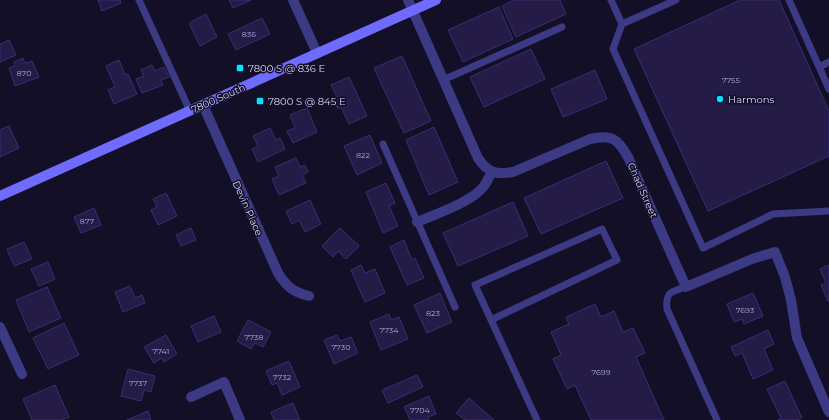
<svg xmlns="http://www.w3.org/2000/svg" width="829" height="420" viewBox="0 0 829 420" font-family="Montserrat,sans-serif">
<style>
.building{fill:#241b47;stroke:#3b2d73}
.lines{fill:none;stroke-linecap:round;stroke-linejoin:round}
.lane{stroke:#3d3a85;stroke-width:7}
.street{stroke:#3d3a85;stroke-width:10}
.secondary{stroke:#6f6bff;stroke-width:10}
.poi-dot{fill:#00e5ff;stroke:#130f26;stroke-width:1.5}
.labels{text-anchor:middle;stroke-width:3;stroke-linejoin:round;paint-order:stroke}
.number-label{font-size:8px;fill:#aca6d1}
.poi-label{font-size:10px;fill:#d9d4ff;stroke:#130f26;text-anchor:start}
.street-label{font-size:10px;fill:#d9d4ff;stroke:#130f26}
</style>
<rect width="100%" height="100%" fill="#130f26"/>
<!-- building -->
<path class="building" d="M98,0H120L121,3L102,11Z
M229,0H251L233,8Z
M514,0H560L566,14L516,37L502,6Z
M740,0H779L829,111V156L708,211L634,49Z
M499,7L513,39L463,62L448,30Z
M206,14L217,37L200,46L189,23Z
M262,18L270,34L236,50L228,34Z
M9,40L16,55L0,62V44Z
M531,49L545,79L484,107L470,77Z
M402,56L431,121L404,133L374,68Z
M23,58L25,63L32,61L39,77L15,86L9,68L15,66L14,62Z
M119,60L125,75L128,74L137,94L114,104L108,90L115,87L106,66Z
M152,65L155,71L164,67L169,77L161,80L163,85L142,93L136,79L144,76L141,70Z
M595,70L607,99L563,117L551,89Z
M349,77L367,116L349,124L341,107L338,109L333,99L337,97L331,85Z
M307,108L317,132L293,143L287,131L295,128L290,115Z
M9,126L19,148L0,157V145H2L0,141V130Z
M434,127L458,182L429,195L406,140Z
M270,128L276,140L280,138L285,149L258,162L252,149L258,146L253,136Z
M370,135L382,163L357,175L344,146Z
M296,158L300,167L305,165L308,172L302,175L306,183L279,195L272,179L279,176L275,167Z
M606,161L623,198L541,234L524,198Z
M386,183L395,203L389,206L398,226L383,233L366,192Z
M166,193L177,216L158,225L151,210L157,207L153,199Z
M310,200L321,224L305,232L299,220L292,224L286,211Z
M513,202L528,236L458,266L443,233Z
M94,208L101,225L81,233L74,217Z
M191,228L196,240L181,246L176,235Z
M340,228L359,246L346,259L338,251L333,257L322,246Z
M404,240L412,260L415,258L424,278L407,285L390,247Z
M24,242L32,259L14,266L7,249Z
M48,262L55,279L39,286L31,269Z
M361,265L365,273L375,269L385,293L365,302L351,270Z
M829,265V301H828L821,285L826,283L820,269Z
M130,286L135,298L142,295L145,303L123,312L115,292Z
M47,287L61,318L29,332L16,300Z
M440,293L452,322L427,333L414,305Z
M753,293L763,316L744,324L742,319L734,322L727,304Z
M595,304L601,317L614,311L623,332L633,328L645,353L636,357L664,420H591L575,385L567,389L553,359L561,355L551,332L569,324L566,317Z
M389,314L391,320L399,317L408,339L381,350L370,322Z
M214,316L221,332L198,342L191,326Z
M248,320L271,332L263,347L255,343L251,349L237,341Z
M64,323L79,355L48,369L33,338Z
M768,330L774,344L764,349L773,370L753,379L742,353L735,356L731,347Z
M166,335L177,354L164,362L162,358L154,363L144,347Z
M337,335L340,341L351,337L358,353L334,364L324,340Z
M289,361L300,387L282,395L277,383L272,385L266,371Z
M128,369L155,376L151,392L144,390L141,401L121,396Z
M417,375L423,387L388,403L382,390Z
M785,381L802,418L797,420H778L781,418L767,389Z
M55,385L69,417L62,420H32L23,399Z
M429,396L436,414L428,417L429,419L427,420H410L404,407Z
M469,398L494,420H465L456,413Z
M293,403L300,420H274L271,412Z
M148,411L151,420H127Z"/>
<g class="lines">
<!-- lane -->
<path class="lane" d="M139,0L190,111
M611,0L622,24L676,0
M789,0L829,89
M622,24L613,49L703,248L773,214L829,211
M819,67L829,62
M443,80L562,27
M383,144L455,307
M686,287C672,291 665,292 667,309L717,420
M491,320L617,260L602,229L475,285L537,420"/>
<!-- street -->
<path class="street" d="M293,0L317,53
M408,0L478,158C488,173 496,175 513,172L590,139C612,134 618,139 628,157L686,287L752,259L775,252L785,277L791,300L797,338L829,412
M203,105L278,273C287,287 293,292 309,296
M417,222C436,214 472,202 484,186C487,182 489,177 492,172
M0,327L22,374
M191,397L224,382L240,420"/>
<!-- secondary -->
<path class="secondary" d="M0,196L436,0"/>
</g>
<!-- markers -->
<g class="poi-dot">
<rect x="236" y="64" width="8" height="8" rx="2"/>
<circle cx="720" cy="99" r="4"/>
<rect x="256" y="97" width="8" height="8" rx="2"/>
</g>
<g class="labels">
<!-- number labels -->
<g class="number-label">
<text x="249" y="37">836</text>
<text x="24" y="76">870</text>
<text x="731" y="83">7755</text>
<text x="363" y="158">822</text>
<text x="87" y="224">877</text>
<text x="745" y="313">7693</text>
<text x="433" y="316">823</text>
<text x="389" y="333">7734</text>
<text x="254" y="340">7738</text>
<text x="341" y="350">7730</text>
<text x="161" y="354">7741</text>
<text x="601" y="375">7699</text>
<text x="282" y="380">7732</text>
<text x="138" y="386">7737</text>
<text x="420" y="413">7704</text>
</g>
<!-- poi labels -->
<g class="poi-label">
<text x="248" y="72">7800 S @ 836 E</text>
<text x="728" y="103">Harmons</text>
<text x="268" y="105">7800 S @ 845 E</text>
</g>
<!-- street labels -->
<g class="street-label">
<text transform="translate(218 98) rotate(-24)" y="4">7800 South</text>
<text transform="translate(643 190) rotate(66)" y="4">Chad Street</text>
<text transform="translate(248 208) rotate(66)" y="4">Devin Place</text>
</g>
</g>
</svg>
